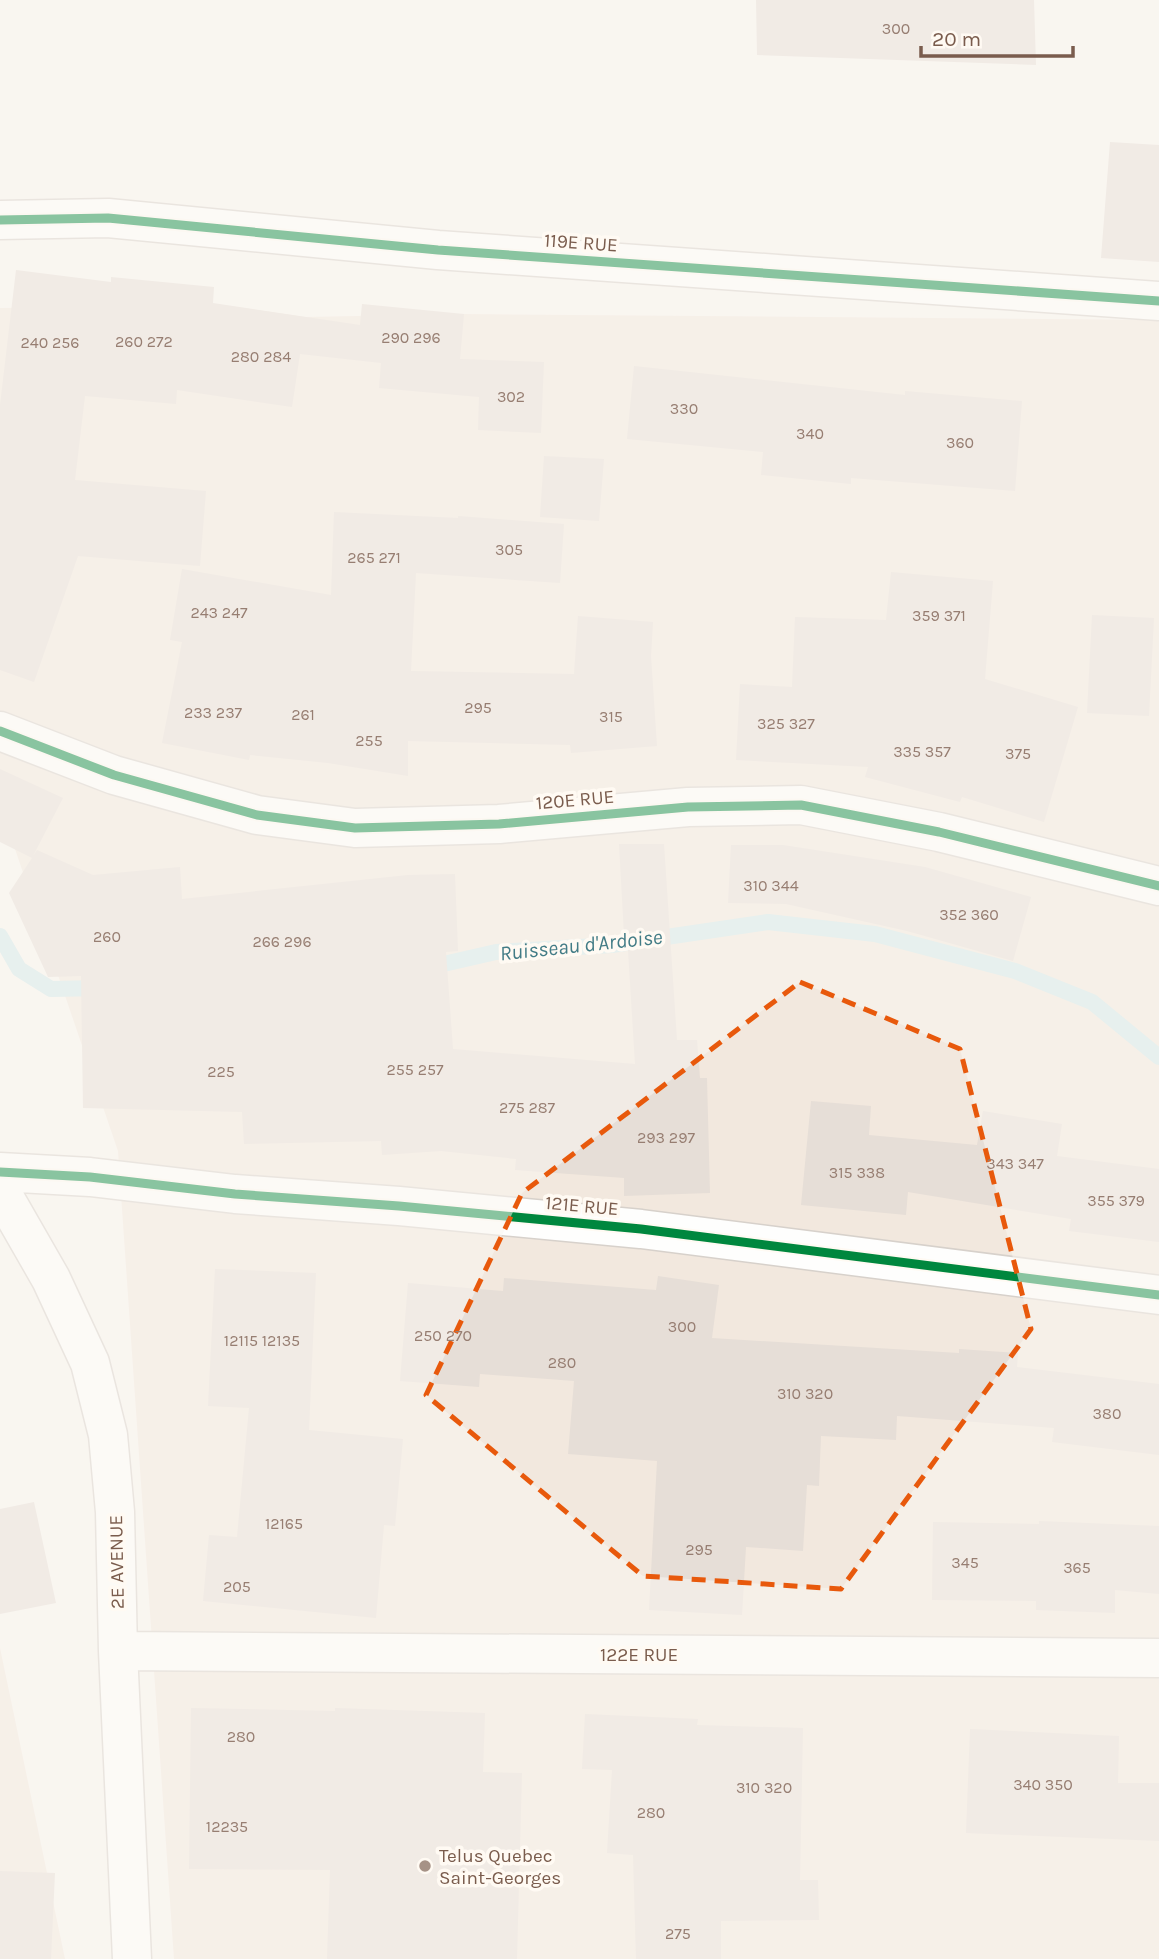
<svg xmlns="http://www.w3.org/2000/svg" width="1159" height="1959" viewBox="0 0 1159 1959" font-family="Karla,sans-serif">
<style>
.residential{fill:#f2e8de}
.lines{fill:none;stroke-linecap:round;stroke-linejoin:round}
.stream{stroke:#d0e8ea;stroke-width:16}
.building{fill:#e6ded7}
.minor-casing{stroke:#d7d1cb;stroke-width:41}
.minor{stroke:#fefefd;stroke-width:38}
.cycleway-casing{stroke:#fffaf3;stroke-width:13}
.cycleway{stroke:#00873e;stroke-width:9}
.marked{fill:none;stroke:#e8590c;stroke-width:5;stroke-dasharray:14 9;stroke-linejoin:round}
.poi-dot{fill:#a69286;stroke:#fffaf3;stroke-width:2.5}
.labels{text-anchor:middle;stroke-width:7;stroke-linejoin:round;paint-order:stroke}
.number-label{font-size:16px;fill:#977e72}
.street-label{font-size:19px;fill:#7a5c4d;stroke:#fffaf3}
.poi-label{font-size:19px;fill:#7a5c4d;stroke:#fffaf3;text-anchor:start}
.water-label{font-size:21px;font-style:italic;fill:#437c86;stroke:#fffaf3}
</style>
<rect width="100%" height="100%" fill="#f9f5f0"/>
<!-- residential -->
<path class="residential" d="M230,306L305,317L464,314L1159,320V1959H174L118,1151L0,805V308Z
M0,1648L65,1959H0Z"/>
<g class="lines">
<!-- stream -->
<path class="stream" d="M0,936L19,969L51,989L102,988
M426,968L496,952L612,945L768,922L875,934L1015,971L1092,1002L1159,1057"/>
</g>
<!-- building -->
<path class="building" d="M756,0H1034L1036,65L757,55Z
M1110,142L1159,145V262L1101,258Z
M16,270L111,282V277L214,287L213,303L360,325L362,304L464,314L460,359L544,362L541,433L478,430L479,397L379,388L381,363L300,354L292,407L177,390L176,404L85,396L75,480L206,491L200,566L78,556L34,682L0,670V405Z
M634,366L905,395V391L1022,401L1015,491L851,478V484L761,475L763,452L627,439Z
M544,456L604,459L599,521L540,517Z
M334,512L458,518V516L564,524L560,583L416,573L411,671L574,674L578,616L653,622L651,656L657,746L571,753L570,745L408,741V776L328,763L250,755L249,760L162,743L182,642L170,640L182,569L331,595Z
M891,572L993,581L985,679L1078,707L1044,822L962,797L960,802L865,777L868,767L736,760L740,684L792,687L795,617L886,620Z
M1092,615L1154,618L1149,716L1087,713Z
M0,769L63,798L33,856L37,850L93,875L180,867L182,899L408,875L455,874L458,951L446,952L453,1049L635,1064L627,934L624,935L619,844H664L677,1040H697L700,1078H707L710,1193L624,1196V1178L515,1170L516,1159L441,1151L382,1155L381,1141L244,1144L242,1112L83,1108L81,976L48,977L9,893L32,858L0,842Z
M731,845H783L925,867L1031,897L1013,961L907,931L786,904L728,903Z
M811,1101L871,1106L869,1135L977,1145L983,1111L1062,1124L1057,1156L1159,1169V1242L1069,1231L1071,1219L908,1192L906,1215L801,1205Z
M215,1269L316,1273L309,1430L403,1439L395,1526L384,1525L376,1618L203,1601L209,1535L237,1537L249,1408L208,1406Z
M658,1276L719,1285L712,1338L959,1353V1349L1018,1353L1017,1367L1159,1384V1455L1052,1442L1054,1428L897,1416L896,1440L821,1436L819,1486L807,1485L803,1551L746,1547L742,1615L649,1610L657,1461L568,1454L574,1381L480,1374L479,1387L400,1381L408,1283L503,1291L504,1278L656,1290Z
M34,1502L56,1603L0,1614V1509Z
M1039,1521L1159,1526V1594L1115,1590V1613L1036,1610V1601L932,1600L933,1522L1039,1524Z
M191,1708L335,1711V1708L485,1713L483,1772L522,1773L517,1959H327L330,1870L189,1869Z
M585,1714L698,1719L697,1725L803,1728L800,1880H818L819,1920L721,1921V1959H636L633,1855L607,1853L612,1770L582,1769Z
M970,1729L1119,1736L1118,1783H1159V1841L966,1833Z
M0,1871L55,1873L51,1959H0Z"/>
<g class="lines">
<defs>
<path id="minor" d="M0,220L108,218L438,250L1159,301
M0,731L114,775L257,815L355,828L499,824L688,807L801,805L939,832L1159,886
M0,1172L90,1177L235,1194L399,1206L641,1229L1159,1295
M0,1190L51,1279L90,1363L108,1435L115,1512L118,1651L132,1959
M118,1651L1159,1658"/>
</defs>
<!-- minor casing -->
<use href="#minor" class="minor-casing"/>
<!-- minor -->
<use href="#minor" class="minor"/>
<defs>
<path id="cycleway" d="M0,220L108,218L438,250L1159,301
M0,731L114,775L257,815L355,828L499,824L688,807L801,805L939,832L1159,886
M0,1172L90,1177L235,1194L399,1206L641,1229L1159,1295"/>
</defs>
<!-- cycleway casing -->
<use href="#cycleway" class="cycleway-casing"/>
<!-- cycleway -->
<use href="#cycleway" class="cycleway"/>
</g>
<!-- marked area -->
<path d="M0 0H1159V1959H0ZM800,982L960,1049L1031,1329L841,1589L643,1576L426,1395L522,1193Z" fill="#f9f5f0" fill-opacity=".55" fill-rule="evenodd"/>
<path class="marked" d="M800,982L960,1049L1031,1329L841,1589L643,1576L426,1395L522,1193Z"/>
<!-- markers -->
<circle class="poi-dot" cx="425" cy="1866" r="7"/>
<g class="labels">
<!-- number labels -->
<g class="number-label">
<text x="896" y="34">300</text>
<text x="411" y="343">290 296</text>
<text x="144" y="347">260 272</text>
<text x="50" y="348">240 256</text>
<text x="261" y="362">280 284</text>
<text x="511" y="402">302</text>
<text x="684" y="414">330</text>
<text x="810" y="439">340</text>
<text x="960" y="448">360</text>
<text x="509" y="555">305</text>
<text x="374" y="563">265 271</text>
<text x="219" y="618">243 247</text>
<text x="939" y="621">359 371</text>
<text x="478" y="713">295</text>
<text x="213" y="718">233 237</text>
<text x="303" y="720">261</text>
<text x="611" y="722">315</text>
<text x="786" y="729">325 327</text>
<text x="369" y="746">255</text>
<text x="922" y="757">335 357</text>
<text x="1018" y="759">375</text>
<text x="771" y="891">310 344</text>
<text x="969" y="920">352 360</text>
<text x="107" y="942">260</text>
<text x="282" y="947">266 296</text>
<text x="415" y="1075">255 257</text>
<text x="221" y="1077">225</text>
<text x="527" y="1113">275 287</text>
<text x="666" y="1143">293 297</text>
<text x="1015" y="1169">343 347</text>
<text x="857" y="1178">315 338</text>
<text x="1116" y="1206">355 379</text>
<text x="682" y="1332">300</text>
<text x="443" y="1341">250 270</text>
<text x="262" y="1346">12115 12135</text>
<text x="562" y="1368">280</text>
<text x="805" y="1399">310 320</text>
<text x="1107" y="1419">380</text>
<text x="284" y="1529">12165</text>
<text x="699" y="1555">295</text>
<text x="965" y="1568">345</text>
<text x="1077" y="1573">365</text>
<text x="237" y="1592">205</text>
<text x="241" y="1742">280</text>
<text x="1043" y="1790">340 350</text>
<text x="764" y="1793">310 320</text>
<text x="651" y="1818">280</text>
<text x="227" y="1832">12235</text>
<text x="678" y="1939">275</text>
</g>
<!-- street labels -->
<g class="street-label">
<text transform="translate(581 242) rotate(4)" y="7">119E RUE</text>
<text transform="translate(575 799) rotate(-5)" y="7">120E RUE</text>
<text transform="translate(582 1205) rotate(5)" y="7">121E RUE</text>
<text transform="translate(116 1562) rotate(-91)" y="7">2E AVENUE</text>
<text x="639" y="1661">122E RUE</text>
</g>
<!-- poi labels -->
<g class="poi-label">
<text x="439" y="1862">Telus Quebec<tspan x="439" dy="22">Saint-Georges</tspan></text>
</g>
<!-- water labels -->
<g class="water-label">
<text transform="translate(581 945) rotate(-6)" y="7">Ruisseau d'Ardoise</text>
</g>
</g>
<!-- scale -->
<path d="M921 46v10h152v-10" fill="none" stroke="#7a5c4d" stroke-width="3.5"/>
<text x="932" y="46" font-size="21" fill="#7a5c4d" stroke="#fffaf3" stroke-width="5" paint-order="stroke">20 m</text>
</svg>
